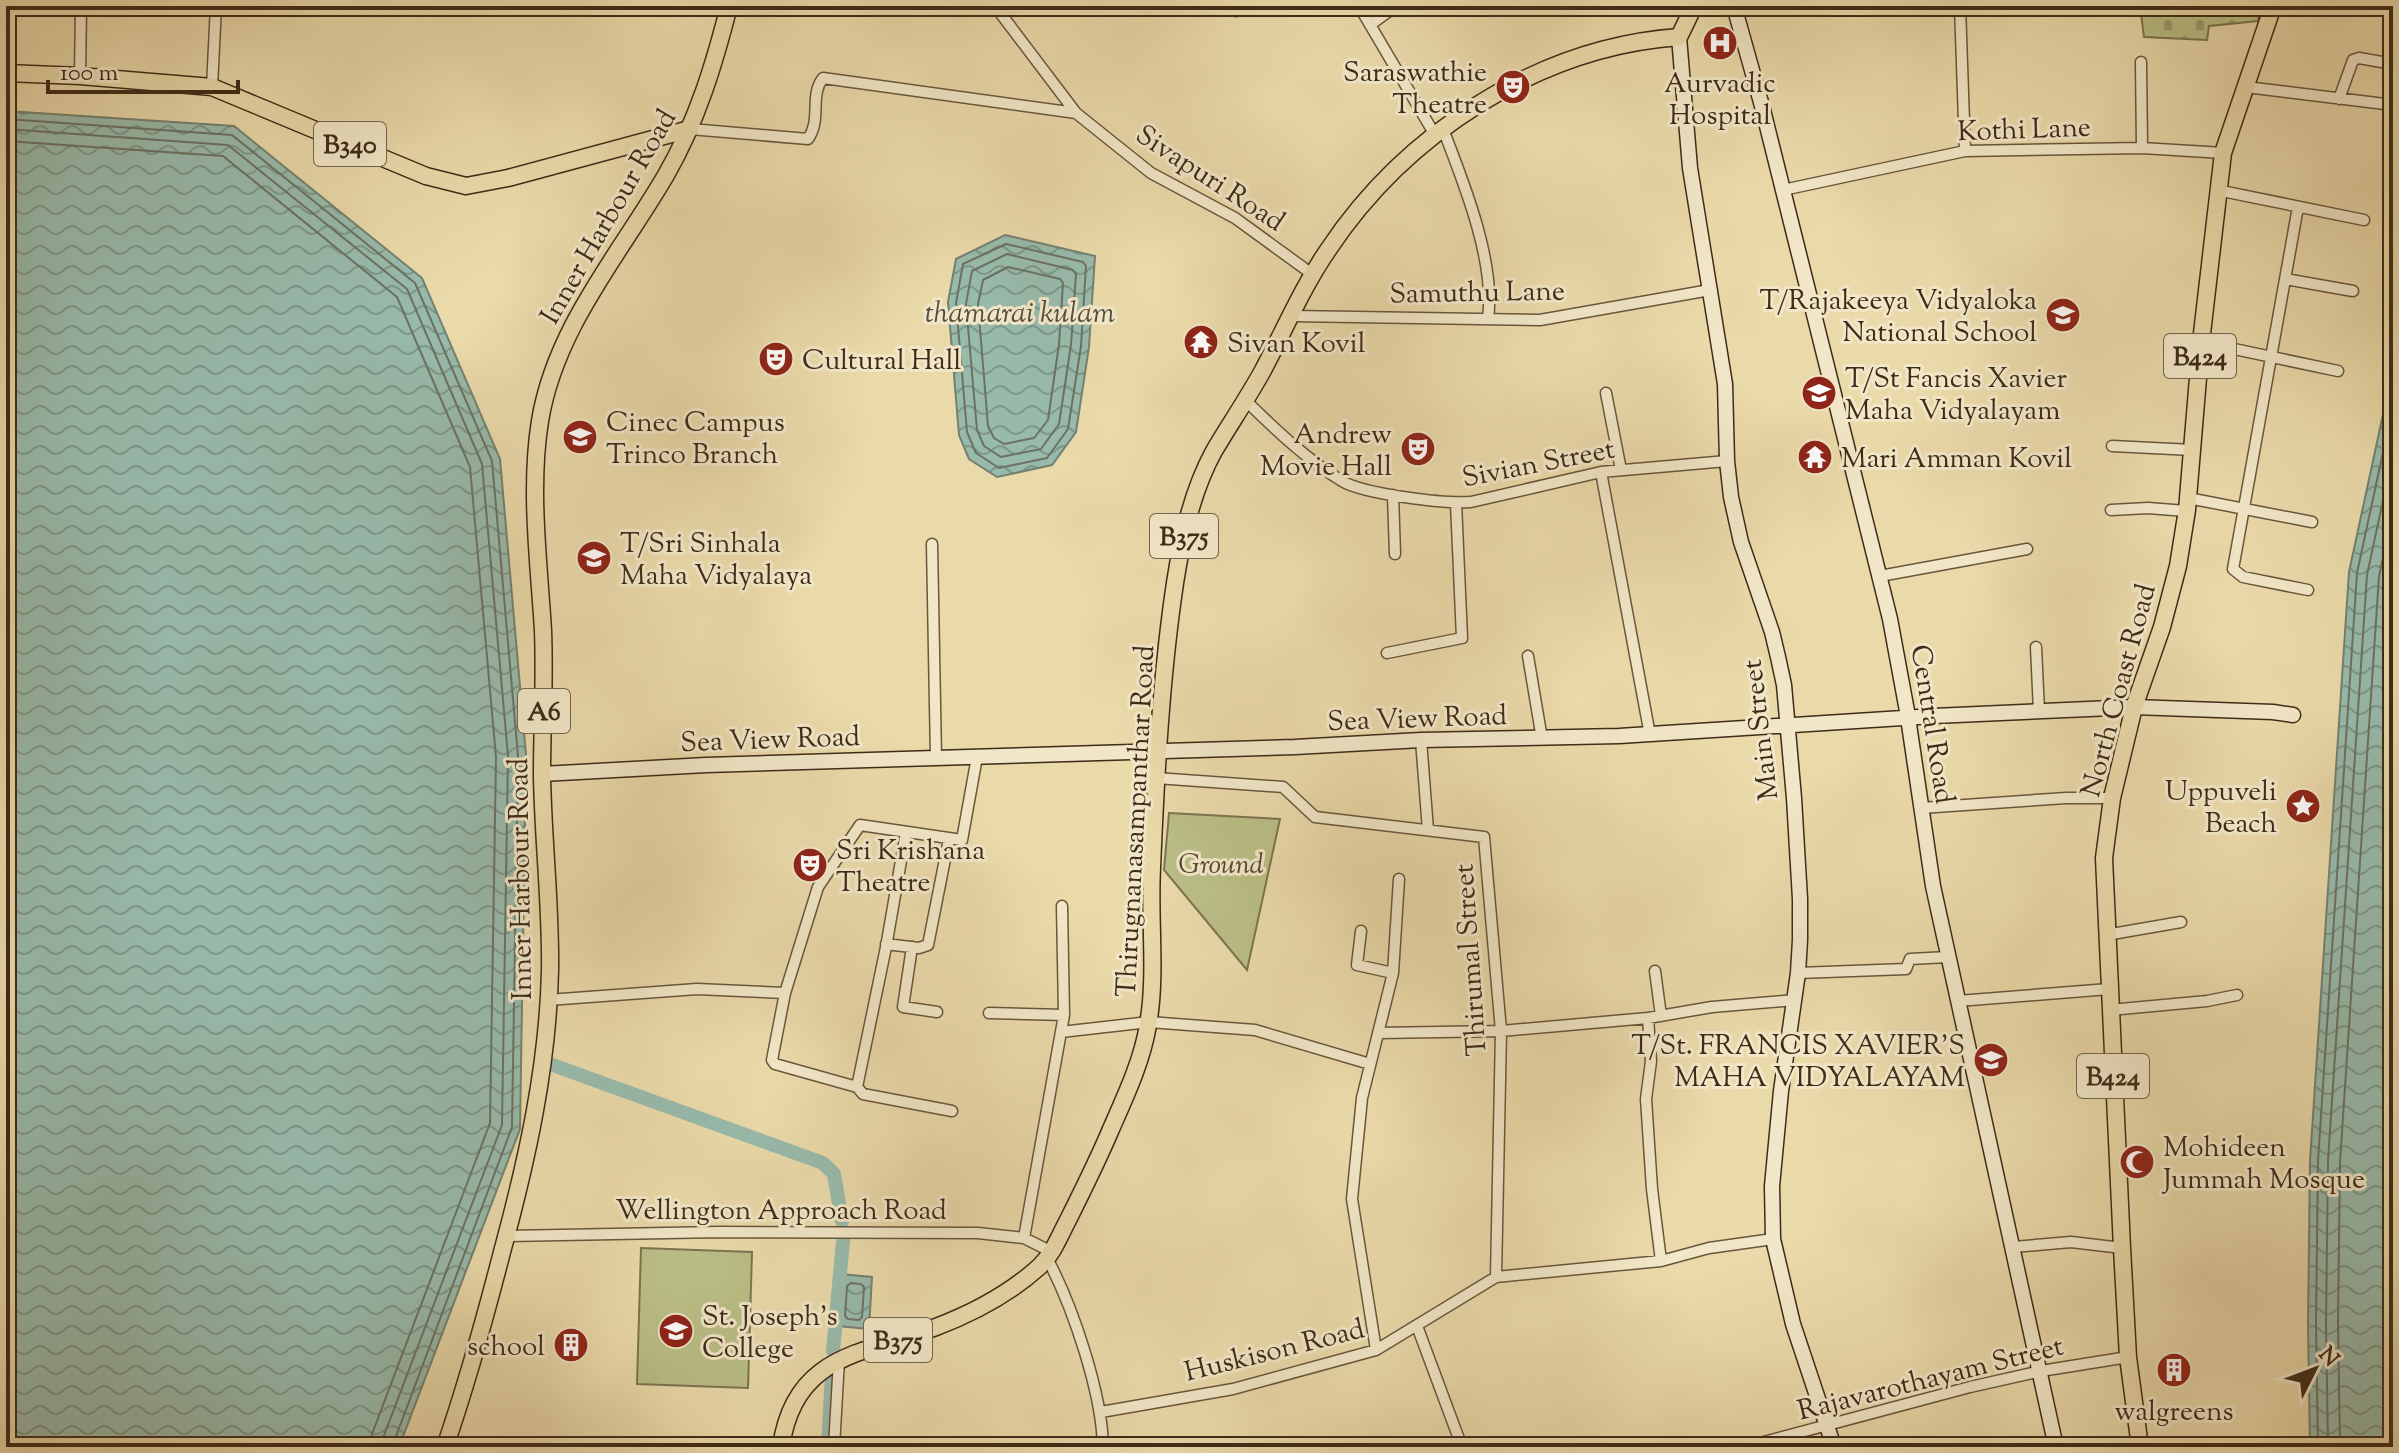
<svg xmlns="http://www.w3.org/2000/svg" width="2399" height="1453" viewBox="0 0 2399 1453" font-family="'Sorts Mill Goudy',serif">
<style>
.cemetery{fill:url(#cemetery-stones);stroke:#7c744f;stroke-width:2}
.green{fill:#babe86;stroke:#7c744f;stroke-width:2}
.water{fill:url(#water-waves);stroke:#748170;stroke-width:2}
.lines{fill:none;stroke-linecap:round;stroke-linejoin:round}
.shore{stroke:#6b7262;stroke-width:2}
.canal{stroke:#98baab;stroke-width:14}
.minor-casing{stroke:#69563c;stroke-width:13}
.secondary-casing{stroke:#3e2b18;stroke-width:17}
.primary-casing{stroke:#3e2b18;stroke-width:19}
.trunk-casing{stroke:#3e2b18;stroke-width:19}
.minor{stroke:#f1e6c7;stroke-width:10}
.secondary{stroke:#f1e6c7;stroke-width:14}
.primary{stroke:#ead9a9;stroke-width:16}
.trunk{stroke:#ead9a9;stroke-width:16}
.labels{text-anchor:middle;stroke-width:6;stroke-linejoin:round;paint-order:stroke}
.shield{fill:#f1e6c7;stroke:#74634c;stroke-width:2}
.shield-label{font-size:26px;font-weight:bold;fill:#3e2b18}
.poi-label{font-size:28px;fill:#3e2b18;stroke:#f1e6c7;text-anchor:start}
.street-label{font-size:28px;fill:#3e2b18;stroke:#f1e6c7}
.park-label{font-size:28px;font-style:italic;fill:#57482e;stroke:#f1e6c7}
.water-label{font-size:30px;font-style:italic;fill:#544f3d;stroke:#f1e6c7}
</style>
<defs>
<pattern id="cemetery-stones" width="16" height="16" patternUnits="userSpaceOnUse" patternTransform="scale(2)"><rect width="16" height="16" fill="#babe86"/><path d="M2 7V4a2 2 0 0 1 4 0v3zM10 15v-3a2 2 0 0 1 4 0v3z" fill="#999b6d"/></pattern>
<pattern id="water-waves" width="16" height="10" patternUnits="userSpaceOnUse" patternTransform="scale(2)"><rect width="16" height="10" fill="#98baab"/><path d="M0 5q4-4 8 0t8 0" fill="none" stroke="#7d978a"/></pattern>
</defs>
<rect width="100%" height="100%" fill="#ead9a9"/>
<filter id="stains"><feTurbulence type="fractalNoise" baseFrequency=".0025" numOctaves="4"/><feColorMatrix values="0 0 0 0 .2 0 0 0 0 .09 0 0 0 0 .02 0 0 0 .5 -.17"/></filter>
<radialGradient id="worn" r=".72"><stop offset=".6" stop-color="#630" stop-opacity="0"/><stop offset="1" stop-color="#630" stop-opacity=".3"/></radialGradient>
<!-- cemetery -->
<path class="cemetery" d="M2140,6H2260L2258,21L2209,26L2207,40L2144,37Z"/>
<!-- green -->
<path class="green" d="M1169,813L1280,819L1247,970L1164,870Z
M641,1248L752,1252L748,1388L637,1384Z"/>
<!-- water -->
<path class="water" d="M6,111L234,126L422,278L500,459L526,755L520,1129L399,1447H6Z
M1005,235L1095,256L1089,347L1076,432L1052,465L997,477L969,459L959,435L948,302L956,259Z
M2393,368V1447H2310L2308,1323L2310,1161L2349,572Z
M840,1274L872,1277L869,1329L837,1326Z"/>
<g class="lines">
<!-- shore -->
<path class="shore" d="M6,119L232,135L415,283L492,461L518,756L512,1127L392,1447
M6,129L228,145L407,289L482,464L508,756L502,1125L383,1438L382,1447
M6,141L223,156L397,297L470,467L496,757L490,1123L372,1434L370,1447
M1006,244L1083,262L1086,266L1081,346L1068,429L1047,458L999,468L976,453L967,432L956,303L963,264Z
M1007,254L1073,270L1076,274L1071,345L1059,424L1041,449L1001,457L984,446L977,430L966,304L972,271Z
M1008,267L1060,279L1063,283L1059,344L1048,420L1034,438L1004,444L994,438L988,426L978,304L983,280Z
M851,1283L861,1284L864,1287L862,1317L859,1320L848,1319L845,1316L847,1286Z
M2318,1447L2316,1323L2318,1161L2357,573L2393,406
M2328,1447L2326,1323L2328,1161L2367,575L2393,454
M2340,1447L2338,1322L2340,1162L2379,576L2393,512"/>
<!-- canal -->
<path class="canal" d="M550,1064L823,1163L834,1174L842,1221
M833,1351L843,1241
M828,1447L832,1374"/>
<defs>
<path id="minor" d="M995,6L1076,113L1151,173L1235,218L1312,274
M1359,6L1435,135
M1960,6L1965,151
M1236,11L1242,6
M1370,25L1396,6
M2141,62L2142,148
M80,76L81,6
M212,87L216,6
M2246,87L2393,105
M2339,99L2353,60L2359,58L2393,64
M690,129L808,139C822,119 809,96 823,78L1076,113
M1443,129C1463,181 1496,262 1488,318
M1783,190L1965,151L2142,148L2223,153
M2217,190L2364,220
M2298,207L2233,569L2243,577L2308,590
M2285,279L2353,291
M1292,316L1540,320L1710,290
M2201,342L2338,371
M1606,393L1621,470
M1246,401C1275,429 1307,460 1342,481C1363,494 1445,504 1471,502L1601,472L1727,461
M2112,446L2193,450
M1601,472L1650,735
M1393,495L1395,554
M2188,498L2312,522
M2111,510L2148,508L2186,511
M932,544L936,758
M1880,576L2027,549
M2036,647L2039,711
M1387,653L1462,638L1456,503
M1528,656L1542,739
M1421,740L1428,830
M1156,778L1283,787L1315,817L1484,837L1501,1031L1496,1277
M1921,808L2066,798H2112
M1361,931L1357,965L1393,973
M2106,935L2181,922
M886,944L919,948L928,945L949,839
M912,947L903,1007L937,1012
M1655,971L1661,1016
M1798,973L1906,969L1910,959L1948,957
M785,993L772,1060L775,1064L857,1087L863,1094L952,1111
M548,1000L697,989L785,993L818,887L860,825L962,840L977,757
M1958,1001L2109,989
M2110,1010L2207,1001L2237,995
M989,1013L1064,1015
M1648,1018L1651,1061L1646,1099L1652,1189L1661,1261
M1061,1032L1149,1022L1255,1030L1370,1064
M1378,1033L1501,1031L1648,1018L1712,1007L1795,1000
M857,1087L886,947L906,832
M507,1236L719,1232L978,1233L1024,1238L1052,1252
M1024,1238L1064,1015L1062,906
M2013,1247L2071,1242L2122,1248
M1047,1258C1073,1307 1102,1393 1103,1447
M1417,1326L1462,1447
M1376,1350L1352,1199L1362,1098L1393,973L1399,879
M1101,1412L1233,1389L1376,1350L1496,1277L1661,1261L1709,1248L1773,1239
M834,1447L839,1360
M1745,1447L1970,1387L2041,1371L2128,1357"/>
<path id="secondary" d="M1734,6L1762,106L1890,619L1907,711L1933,886L2056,1447
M1679,37L1690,168L1725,384L1727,461L1731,497L1741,542L1772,632L1778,657L1784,685L1794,798L1800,899V940L1798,973L1781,1091L1772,1186L1773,1239L1793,1324L1834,1447
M542,774L706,765L1295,747L1421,740L1619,736L1934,716L2134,707L2273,712L2293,715"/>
<path id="primary" d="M1679,37L1694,6
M6,73L80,76L212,87L426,176L466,186L508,178L690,129
M781,1447C794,1354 863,1354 936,1327C973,1313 1009,1294 1039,1267C1053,1254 1059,1237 1068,1220C1083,1190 1098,1160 1111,1129C1126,1095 1142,1061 1148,1025C1157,973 1149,920 1152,868C1156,773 1161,677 1175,583C1182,538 1192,491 1214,451C1230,424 1247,399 1262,372C1284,331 1302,288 1328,250C1405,134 1538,47 1679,37
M2140,1447L2128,1357L2122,1248L2104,858L2112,798L2134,707L2162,627L2178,566L2187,510L2201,342L2223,153L2273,6"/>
<path id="trunk" d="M445,1447C467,1383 485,1318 502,1252C527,1160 548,1066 550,970C551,905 543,840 542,775C542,727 545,679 543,631C539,563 529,489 540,421C555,328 620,254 666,175C697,121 714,65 729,6"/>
</defs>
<!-- minor casing -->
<use href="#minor" class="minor-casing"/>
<!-- secondary casing -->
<use href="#secondary" class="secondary-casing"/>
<!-- primary casing -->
<use href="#primary" class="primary-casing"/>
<!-- trunk casing -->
<use href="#trunk" class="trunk-casing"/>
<!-- minor -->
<use href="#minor" class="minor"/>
<!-- secondary -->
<use href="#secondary" class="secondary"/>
<!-- primary -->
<use href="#primary" class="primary"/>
<!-- trunk -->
<use href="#trunk" class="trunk"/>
</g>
<!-- icons -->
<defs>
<symbol id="hospital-disc" viewBox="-11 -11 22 22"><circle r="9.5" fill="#8f2418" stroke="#f1e6c7"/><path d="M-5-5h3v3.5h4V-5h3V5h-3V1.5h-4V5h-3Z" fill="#fff"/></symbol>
<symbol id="theatre-disc" viewBox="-11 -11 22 22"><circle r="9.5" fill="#8f2418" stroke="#f1e6c7"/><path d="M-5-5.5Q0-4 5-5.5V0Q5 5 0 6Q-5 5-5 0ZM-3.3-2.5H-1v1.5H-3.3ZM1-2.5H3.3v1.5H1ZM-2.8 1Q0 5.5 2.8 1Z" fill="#fff"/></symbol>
<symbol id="school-disc" viewBox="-11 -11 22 22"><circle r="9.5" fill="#8f2418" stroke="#f1e6c7"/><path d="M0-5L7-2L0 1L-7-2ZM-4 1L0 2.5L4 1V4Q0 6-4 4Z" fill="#fff"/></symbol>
<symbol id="temple-disc" viewBox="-11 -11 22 22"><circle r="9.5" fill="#8f2418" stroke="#f1e6c7"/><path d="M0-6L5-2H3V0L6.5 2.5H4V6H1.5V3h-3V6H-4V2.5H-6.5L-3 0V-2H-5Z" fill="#fff"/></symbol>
<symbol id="university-disc" viewBox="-11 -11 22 22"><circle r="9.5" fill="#8f2418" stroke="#f1e6c7"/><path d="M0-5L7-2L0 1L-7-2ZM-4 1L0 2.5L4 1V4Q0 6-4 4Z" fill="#fff"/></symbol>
<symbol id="sight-disc" viewBox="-11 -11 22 22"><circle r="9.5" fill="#8f2418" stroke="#f1e6c7"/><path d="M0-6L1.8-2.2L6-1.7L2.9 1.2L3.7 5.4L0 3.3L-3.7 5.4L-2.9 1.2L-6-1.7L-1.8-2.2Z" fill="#fff"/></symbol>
<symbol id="mosque-disc" viewBox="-11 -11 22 22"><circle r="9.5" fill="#8f2418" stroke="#f1e6c7"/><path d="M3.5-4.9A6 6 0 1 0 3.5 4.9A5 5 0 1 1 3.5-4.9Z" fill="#fff"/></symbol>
<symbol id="building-disc" viewBox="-11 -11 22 22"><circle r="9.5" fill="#8f2418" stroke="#f1e6c7"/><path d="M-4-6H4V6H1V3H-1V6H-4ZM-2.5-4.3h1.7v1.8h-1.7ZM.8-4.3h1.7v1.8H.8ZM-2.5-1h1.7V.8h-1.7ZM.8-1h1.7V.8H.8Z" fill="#fff"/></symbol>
</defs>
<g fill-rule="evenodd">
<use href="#hospital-disc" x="1700" y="23" width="40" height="40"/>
<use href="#theatre-disc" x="1493" y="67" width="40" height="40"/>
<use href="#school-disc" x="2043" y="295" width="40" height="40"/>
<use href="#temple-disc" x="1181" y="322" width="40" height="40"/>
<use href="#theatre-disc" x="756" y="339" width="40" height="40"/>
<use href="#school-disc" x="1799" y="373" width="40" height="40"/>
<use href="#university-disc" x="560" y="417" width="40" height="40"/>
<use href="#theatre-disc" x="1398" y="429" width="40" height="40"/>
<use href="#temple-disc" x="1795" y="437" width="40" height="40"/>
<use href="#school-disc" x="574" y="538" width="40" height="40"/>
<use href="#sight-disc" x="2283" y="786" width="40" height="40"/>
<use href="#theatre-disc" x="790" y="845" width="40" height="40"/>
<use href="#school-disc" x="1971" y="1040" width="40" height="40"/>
<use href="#mosque-disc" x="2117" y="1142" width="40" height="40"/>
<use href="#school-disc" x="656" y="1311" width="40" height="40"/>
<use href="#building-disc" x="551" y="1325" width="40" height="40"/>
<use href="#building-disc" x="2154" y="1350" width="40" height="40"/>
</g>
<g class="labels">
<!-- shield labels -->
<g class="shield">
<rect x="314" y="122" width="72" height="44" rx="6"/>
<rect x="2164" y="334" width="72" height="44" rx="6"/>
<rect x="1150" y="514" width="68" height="44" rx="6"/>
<rect x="518" y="689" width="52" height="44" rx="6"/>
<rect x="2077" y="1054" width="72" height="44" rx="6"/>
<rect x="864" y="1318" width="68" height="44" rx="6"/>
</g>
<g class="shield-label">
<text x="350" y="153">B340</text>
<text x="2200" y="365">B424</text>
<text x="1184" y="545">B375</text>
<text x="544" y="720">A6</text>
<text x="2113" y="1085">B424</text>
<text x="898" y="1349">B375</text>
</g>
<!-- poi labels -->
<g class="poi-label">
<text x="1487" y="81" text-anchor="end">Saraswathie<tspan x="1487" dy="32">Theatre</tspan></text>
<text x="1720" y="92" text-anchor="middle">Aurvadic<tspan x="1720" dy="32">Hospital</tspan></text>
<text x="2037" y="309" text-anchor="end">T/Rajakeeya Vidyaloka<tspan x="2037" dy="32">National School</tspan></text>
<text x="1227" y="352">Sivan Kovil</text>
<text x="802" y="369">Cultural Hall</text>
<text x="1845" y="387">T/St Fancis Xavier<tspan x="1845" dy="32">Maha Vidyalayam</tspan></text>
<text x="606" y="431">Cinec Campus<tspan x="606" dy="32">Trinco Branch</tspan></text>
<text x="1392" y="443" text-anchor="end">Andrew<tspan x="1392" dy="32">Movie Hall</tspan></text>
<text x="1841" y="467">Mari Amman Kovil</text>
<text x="620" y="552">T/Sri Sinhala<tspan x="620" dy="32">Maha Vidyalaya</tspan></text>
<text x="2277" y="800" text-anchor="end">Uppuveli<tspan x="2277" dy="32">Beach</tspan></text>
<text x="836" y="859">Sri Krishana<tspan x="836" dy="32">Theatre</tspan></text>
<text x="1965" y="1054" text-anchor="end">T/St. FRANCIS XAVIER'S<tspan x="1965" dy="32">MAHA VIDYALAYAM</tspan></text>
<text x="2163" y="1156">Mohideen<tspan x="2163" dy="32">Jummah Mosque</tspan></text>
<text x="702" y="1325">St. Joseph's<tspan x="702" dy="32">College</tspan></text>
<text x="545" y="1355" text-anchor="end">school</text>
<text x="2174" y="1420" text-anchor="middle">walgreens</text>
</g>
<!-- street labels -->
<g class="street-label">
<text transform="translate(2024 128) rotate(-2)" y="10">Kothi Lane</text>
<text transform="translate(1211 177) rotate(33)" y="10">Sivapuri Road</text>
<text transform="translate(607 216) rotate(-60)" y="10">Inner Harbour Road</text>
<text transform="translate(1477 291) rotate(-1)" y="10">Samuthu Lane</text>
<text transform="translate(1538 462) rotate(-11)" y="10">Sivian Street</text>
<text transform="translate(2117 690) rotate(-75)" y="10">North Coast Road</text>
<text transform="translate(1417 717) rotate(-2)" y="10">Sea View Road</text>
<text transform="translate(1934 724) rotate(81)" y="10">Central Road</text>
<text transform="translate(1759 730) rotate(-97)" y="10">Main Street</text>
<text transform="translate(770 738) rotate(-2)" y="10">Sea View Road</text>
<text transform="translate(1134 821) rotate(-87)" y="10">Thirugnanasampanthar Road</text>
<text transform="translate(519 879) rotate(-91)" y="10">Inner Harbour Road</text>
<text transform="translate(1469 960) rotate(-94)" y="10">Thirumal Street</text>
<text x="781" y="1219">Wellington Approach Road</text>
<text transform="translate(1274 1349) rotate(-14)" y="10">Huskison Road</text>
<text transform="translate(1930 1377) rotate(-14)" y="10">Rajavarothayam Street</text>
</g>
<!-- park labels -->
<g class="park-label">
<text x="1221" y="873">Ground</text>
</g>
<!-- water labels -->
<g class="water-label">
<text x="1020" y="322">thamarai kulam</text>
</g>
</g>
<!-- margin -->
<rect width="2399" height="1453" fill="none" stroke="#ead9a9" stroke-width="32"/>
<rect x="8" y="8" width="2383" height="1437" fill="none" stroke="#3e2b18" stroke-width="4"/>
<rect x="16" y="16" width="2367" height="1421" fill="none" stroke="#3e2b18" stroke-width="2"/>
<!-- north arrow -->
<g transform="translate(2315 1369) rotate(48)" stroke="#f1e6c7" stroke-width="6" paint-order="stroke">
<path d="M0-6L14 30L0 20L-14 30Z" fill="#3e2b18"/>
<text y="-12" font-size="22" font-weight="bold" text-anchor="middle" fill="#3e2b18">N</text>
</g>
<!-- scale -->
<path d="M48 80v12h190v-12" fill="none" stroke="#3e2b18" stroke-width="4"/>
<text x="60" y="80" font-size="24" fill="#3e2b18" stroke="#f1e6c7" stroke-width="6" paint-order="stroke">100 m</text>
<rect width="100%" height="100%" filter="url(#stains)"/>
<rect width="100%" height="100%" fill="url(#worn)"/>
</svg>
